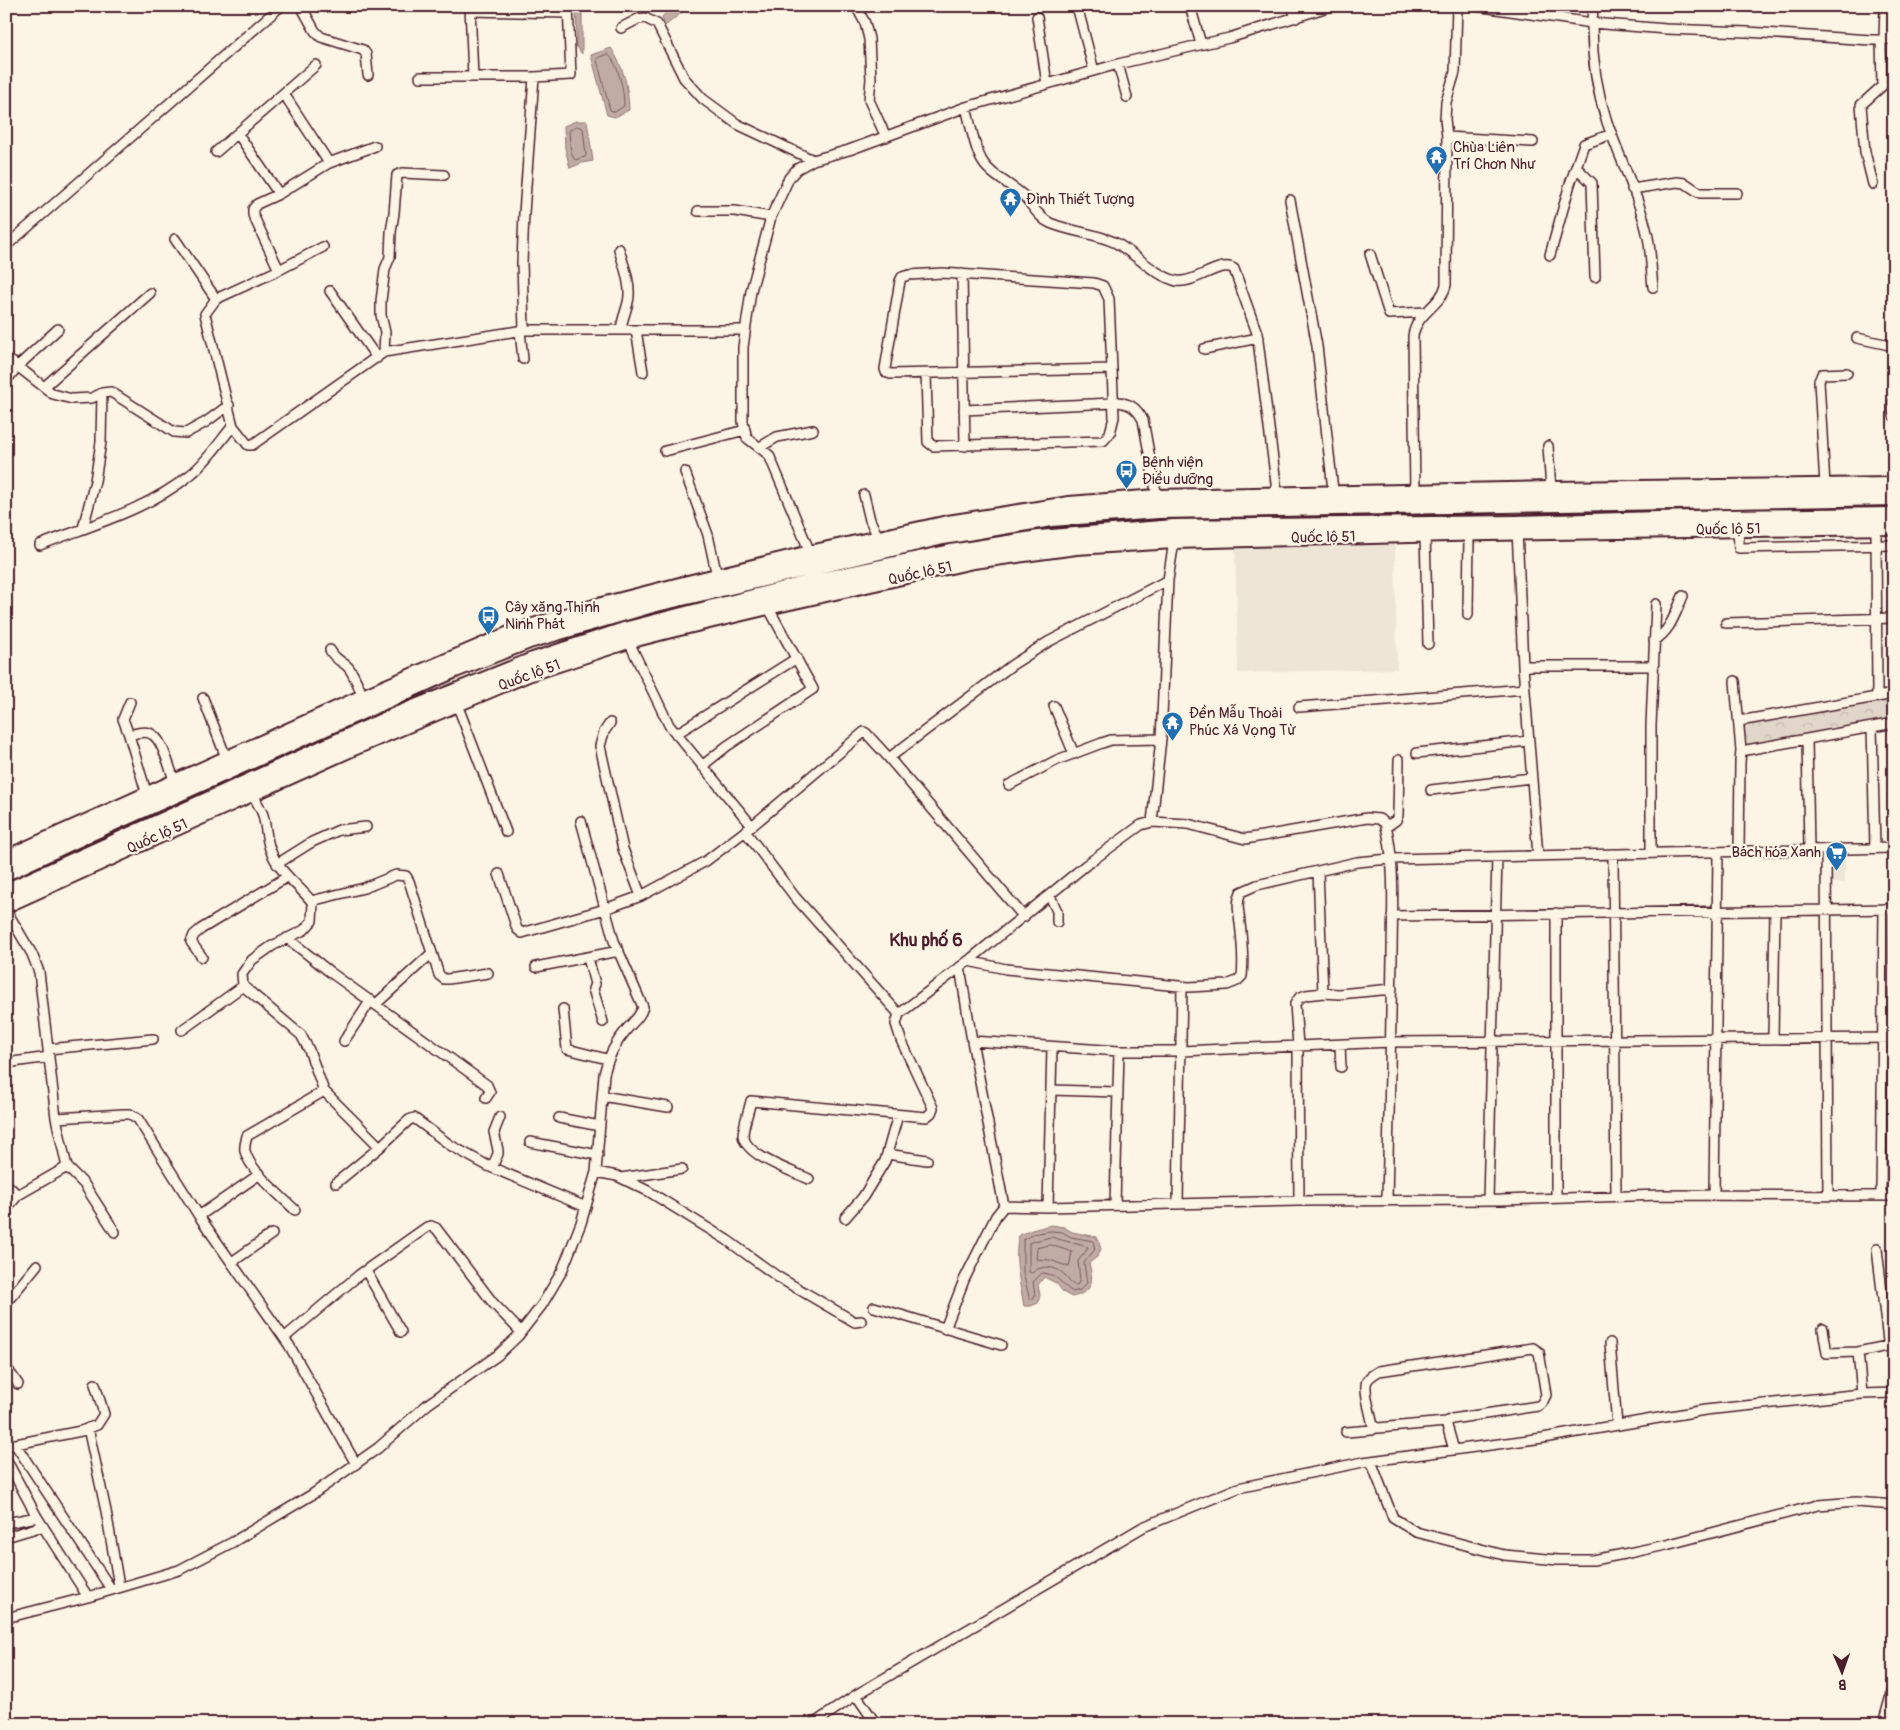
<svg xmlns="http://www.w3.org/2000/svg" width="1900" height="1730" viewBox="0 0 1900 1730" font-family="Pangolin,sans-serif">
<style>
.built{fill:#eee5d7}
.forest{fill:url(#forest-crowns);stroke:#967a7a}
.water{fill:#c0aca5;stroke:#917474}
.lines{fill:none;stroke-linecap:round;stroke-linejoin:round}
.shore{stroke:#79575c;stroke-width:1}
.street-casing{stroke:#4a1f2b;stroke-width:12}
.primary-casing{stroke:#4a1f2b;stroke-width:18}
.highway-casing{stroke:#4a1f2b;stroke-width:20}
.street{stroke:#fcf5e5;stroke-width:9}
.primary{stroke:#fcf5e5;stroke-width:14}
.highway{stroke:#fcf5e5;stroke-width:16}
.labels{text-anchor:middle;stroke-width:4.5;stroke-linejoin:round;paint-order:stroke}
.poi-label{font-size:15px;fill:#4a1f2b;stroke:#fcf5e5;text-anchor:start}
.street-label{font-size:15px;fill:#4a1f2b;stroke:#fcf5e5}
.quarter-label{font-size:18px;font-weight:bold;fill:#4a1f2b;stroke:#fcf5e5}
</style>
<defs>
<pattern id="forest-crowns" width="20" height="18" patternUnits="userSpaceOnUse" patternTransform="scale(1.25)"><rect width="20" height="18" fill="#e2d5ca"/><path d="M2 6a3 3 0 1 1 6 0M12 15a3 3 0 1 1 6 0" fill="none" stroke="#c3b6ae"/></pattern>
</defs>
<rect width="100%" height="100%" fill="#fcf5e5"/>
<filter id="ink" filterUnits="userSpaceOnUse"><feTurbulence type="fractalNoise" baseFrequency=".02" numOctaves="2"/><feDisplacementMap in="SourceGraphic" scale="10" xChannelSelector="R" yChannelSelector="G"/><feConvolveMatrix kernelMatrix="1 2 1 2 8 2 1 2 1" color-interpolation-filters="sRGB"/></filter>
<g filter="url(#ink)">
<!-- built -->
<path class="built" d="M1395,541L1397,669L1238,673L1235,545Z
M1845,852V883H1830L1829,853Z"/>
<!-- forest -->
<path class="forest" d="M1894,697V719L1744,747L1743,724Z"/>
<!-- water -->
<path class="water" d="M576,6H582V54L577,47Z
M672,6H690L665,26L662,17Z
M611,48C624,68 628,86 629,110L615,117L607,115L591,55Z
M576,121H587L593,161L582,163L570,168L565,148L564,126Z
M1051,1225L1064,1227L1072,1232L1097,1237L1101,1249L1097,1257L1089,1263C1094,1282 1093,1292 1072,1297L1064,1293L1056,1283L1044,1277L1038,1285L1040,1295L1038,1303L1031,1306H1024C1020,1283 1013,1258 1019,1235L1032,1230Z"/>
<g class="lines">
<!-- shore -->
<path class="shore" d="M608,54C619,64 624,91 624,106L615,112L610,110L597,60L598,58Z
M577,126L583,128L586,155L585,157L575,160C569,152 570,140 569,131Z
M1051,1231L1062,1232L1071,1237L1093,1241L1095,1249L1084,1263L1087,1283L1080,1290L1073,1292C1062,1286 1057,1273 1042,1273L1033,1282L1035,1295L1033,1299L1030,1300L1023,1273V1240L1033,1234Z
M1051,1237L1088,1247L1087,1250L1078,1261L1080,1280L1077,1285C1070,1285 1069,1280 1065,1275C1055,1266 1042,1264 1032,1273L1029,1272V1243Z
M1051,1245L1072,1252L1069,1267L1050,1260L1036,1259L1037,1248Z"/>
<defs>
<path id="street" d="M301,6L315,31L321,37L363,50L366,54L368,75
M470,6L473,77
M856,6L865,23L869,39L871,79L869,100L886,137
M1077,6L1094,71
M1190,6L1201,44
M1292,6L1296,18
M1476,6L1592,23L1666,29L1747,32L1871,40L1894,39
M1593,6C1590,45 1595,85 1607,122C1620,159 1640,199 1648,237C1651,253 1651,270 1653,287
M470,11L568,13
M1037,17L1047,84
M621,28L638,19L645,18L657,24L684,78L703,99L737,124L813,160
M1884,39L1885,6
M1118,64L1127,97
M420,77H534L571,75L568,6
M284,94L329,163
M966,107C970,122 974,146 981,159C989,175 1011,184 1024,196C1032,205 1039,218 1050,223C1071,232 1096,233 1116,243C1134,253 1157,277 1177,281C1195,284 1221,259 1234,269L1257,333L1278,499
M238,134L279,194
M1447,137L1533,142
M216,152L316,65
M1576,167L1592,183L1595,277
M1873,184L1865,152L1861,105L1882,86L1881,40
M1632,189L1677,182L1685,183L1700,193H1737
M1290,200L1317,346L1334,499
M698,211H735L771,217
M175,239L216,299
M6,246L281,6
M323,247L279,270L216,299L205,314L233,426L248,445H252L384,352L524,330H744
M619,249C623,264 630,280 629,295C629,306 622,317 621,330
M1370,254L1389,314L1425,312
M1550,255L1570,184L1584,144L1612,134
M279,270L253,215V209L257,204L279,194L329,163L375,146
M962,274L965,446
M330,291L377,358
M524,330L522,263L524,213L534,77
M636,330L643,372
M520,331L523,359
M1857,338L1894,346
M1204,349L1258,338
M384,352L385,332L381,315V301L385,269L390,257L391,232L394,213L397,175L403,173L444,175
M6,359L12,362L53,394L72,399L92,398L102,393L111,392L174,432L186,433L206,422L229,405
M926,374L928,442L933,446L1103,441L1110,433L1114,417L1109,299L1103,286L1094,283L942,273L909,275L902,277L900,281L885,369L886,372L890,374L1112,369
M6,381L18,366L58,329
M44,387L150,293
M1114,401C1129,404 1135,405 1143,420L1157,497
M1893,403L1894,416
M964,410L1113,403
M1548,446L1551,489
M760,447L777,437L813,430
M665,451L745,430
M685,472L708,535L717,576
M1825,486L1819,381L1822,374L1847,373
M864,495L870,520L878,537
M1415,495L1413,336C1416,313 1441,306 1446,285L1447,137L1445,119L1446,102L1455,72L1457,6
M1876,527L1877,697
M83,528L95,481L101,442L102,393
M1517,529L1523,666L1538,856
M1738,529L1739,548L1894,545
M1425,535L1428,644
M40,545C91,525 147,510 190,475C205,464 221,440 233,426
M812,557L769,455L747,438L743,422V347L751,291L771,217L789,178L797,169L813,160L849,150L966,107L1118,64L1229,38L1331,6
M1468,615L1469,534
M1726,623L1894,618
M627,638L669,725L752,826
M1654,640C1670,633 1676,611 1683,596
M330,650C336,661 341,660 348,667C355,675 359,688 363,697
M1523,666H1653
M1735,681L1741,751L1740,762L1739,851
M203,698L227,760
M455,699L506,832
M130,702L123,719L129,735C136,733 147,730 153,735C163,741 171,772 175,783
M1054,706L1074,754
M1299,707L1525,689
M1739,721L1894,694
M610,723L604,732L600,746L623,849L641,896
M1872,727L1875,848
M676,734L797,658
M129,735L147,795
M1807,739L1809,850
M1741,751L1894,723
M1417,753L1528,741
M889,758L1012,665L1048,642L1168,580
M702,766L727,746L813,689L768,607
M1009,785L1057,760L1102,743L1111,740L1161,739
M254,790C253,799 260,806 263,815C266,826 266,838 270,849C278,872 299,885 313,903L312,921L304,930L272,946L252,960L242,974L243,986L301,1035L309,1050L324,1091L380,1147
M1431,790L1531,778
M1152,822L1161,739L1168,580L1174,541
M1386,827L1396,820L1398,815L1399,760
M745,831L795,897L899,1014
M1826,849L1828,1195
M1651,853V726L1656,604
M1613,854L1616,1196
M277,864L312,842L339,830L366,827
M499,874L517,929L522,933L605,909L641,896L706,861L752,826L864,732L866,733L889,758L1024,917
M1050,896L1057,911V922
M311,901L364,888L396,875L406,876L409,881L439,975L444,979H448L488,973
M6,910L32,954L39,972L56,1118L67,1167L84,1184L115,1232
M1556,913V1198
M1392,916L1894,909
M287,938L330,972L487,1085L490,1092L486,1098
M202,957L191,942L194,935L201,929L287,877
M588,958L595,984L593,989L603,1022
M968,961L1006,969L1189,987L1227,985L1237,981L1242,976C1244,959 1242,940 1240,923C1239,912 1236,903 1241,892L1257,885L1357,862L1390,859L1894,848
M536,967L619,951
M1323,993L1339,994L1392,989
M376,1004L432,953
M563,1009L567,1049L607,1059
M182,1030L243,986
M1773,1038L1775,910
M344,1041L371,1000
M972,1041L1119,1051H1181L1391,1042L1894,1038
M1340,1045L1341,1067
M48,1049L153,1039
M6,1063L49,1057
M1051,1090L1117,1092
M602,1096L668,1107
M56,1118L123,1114H130L138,1119L199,1216L289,1345L356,1464
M559,1118L600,1126
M530,1142L598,1155
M887,1154L927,1160
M492,1167L498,1154V1150L494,1132L500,1117
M596,1172L617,1176L648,1191L727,1240L778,1277L855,1322L861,1321
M621,1178L682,1169
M809,1179C792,1171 745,1156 743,1135C743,1127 749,1110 751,1101L926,1117L931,1113L933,1108L901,1040L896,1024L899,1014L972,958L1086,865L1141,825L1152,822L1188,824L1245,839L1367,818L1379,819L1385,823C1396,859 1392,917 1392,956C1391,1037 1389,1119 1387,1200
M336,1183L380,1147L409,1120L414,1118L450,1145L488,1166L586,1207
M6,1184L18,1195
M1714,1195L1718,852
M1881,1195L1884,909
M1488,1200L1497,857
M1299,1201L1298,1046L1295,1004L1299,998L1306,995L1323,993L1318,871
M1178,1203L1182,986
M1115,1205L1119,1051
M1004,1206L1048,1207L1299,1201L1501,1200L1661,1195L1894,1196
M1048,1207L1052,1047
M6,1209L18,1195L67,1167
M295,1210C281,1196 249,1170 245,1151C244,1146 246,1141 247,1136L324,1091
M199,1216L260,1174
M845,1218L863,1197L885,1161L898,1115
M232,1262L272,1234
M366,1271L401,1332
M6,1303L37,1265
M874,1307L1001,1345
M945,1329L964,1280L996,1216L1004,1206L972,1041L960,967
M1823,1329L1827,1353L1858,1352L1887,1346L1888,1341L1877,1249
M284,1338L359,1275L427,1227L431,1226L436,1228L493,1303L521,1332
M1610,1343L1617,1425
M1533,1348L1539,1352L1546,1395L1542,1403L1538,1406L1452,1419L1446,1422L1378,1428L1373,1426C1371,1415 1365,1396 1366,1385C1366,1378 1374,1374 1379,1371Z
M1858,1352L1862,1394
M6,1367L18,1384
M1446,1422L1454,1450
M88,1428L106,1511L119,1586
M1346,1432L1372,1430L1375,1428
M15,1444L111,1589
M6,1446L81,1431L97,1425L104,1414L95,1384
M6,1459L37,1517
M1371,1461L1393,1518L1416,1532L1504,1555L1558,1560H1593L1624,1554L1666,1545L1818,1505L1856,1502L1894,1505
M6,1523L37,1517L88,1597
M6,1537L43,1526
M6,1618L88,1597L179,1570L233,1542L313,1494L378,1448L428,1404L498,1355L518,1336L542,1305L562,1271L581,1223L596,1172L604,1074C608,1056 615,1043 627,1029C634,1021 640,1017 643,1007L614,941L581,821
M856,1695L876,1724
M813,1724L856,1695L1143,1527L1238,1488L1363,1462L1543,1438L1705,1410L1862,1394L1894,1393
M1883,1724L1894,1685"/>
<path id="primary" d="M6,858L363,697L514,632L594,607L680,585L810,553L948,523L1069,504L1157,497L1551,489L1894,485
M6,905L351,749L528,674L628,641L671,630L768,607L973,561L1076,547L1174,541L1488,533L1894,527"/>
<path id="highway" d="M6,872L91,832L455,669L529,640L652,604L943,536L1051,518L1158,510L1894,497
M6,892L391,718L533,661L624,631L816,582L951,553L1039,539L1174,528L1517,524L1728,518L1894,516"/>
</defs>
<!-- street casing -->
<use href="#street" class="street-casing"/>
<!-- primary casing -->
<use href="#primary" class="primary-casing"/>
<!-- highway casing -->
<use href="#highway" class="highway-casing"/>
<!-- street -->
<use href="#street" class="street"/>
<!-- primary -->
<use href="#primary" class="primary"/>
<!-- highway -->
<use href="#highway" class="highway"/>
</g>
</g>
<!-- icons -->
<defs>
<symbol id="temple-pin" viewBox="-11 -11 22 30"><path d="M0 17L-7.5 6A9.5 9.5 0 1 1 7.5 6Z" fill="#1f6fb2" stroke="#fcf5e5"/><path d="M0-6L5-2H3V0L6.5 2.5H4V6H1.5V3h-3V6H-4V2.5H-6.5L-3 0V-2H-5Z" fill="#fff"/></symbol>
<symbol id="bus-pin" viewBox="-11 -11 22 30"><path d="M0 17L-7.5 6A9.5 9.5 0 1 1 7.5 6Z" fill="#1f6fb2" stroke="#fcf5e5"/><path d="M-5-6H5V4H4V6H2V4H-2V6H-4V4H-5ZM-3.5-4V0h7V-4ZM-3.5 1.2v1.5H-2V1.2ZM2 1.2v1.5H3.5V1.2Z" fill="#fff"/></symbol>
<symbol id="supermarket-pin" viewBox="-11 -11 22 30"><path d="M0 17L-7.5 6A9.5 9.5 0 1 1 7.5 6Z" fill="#1f6fb2" stroke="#fcf5e5"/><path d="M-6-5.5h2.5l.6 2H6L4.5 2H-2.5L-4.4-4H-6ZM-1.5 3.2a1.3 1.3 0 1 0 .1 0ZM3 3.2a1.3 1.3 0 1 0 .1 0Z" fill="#fff"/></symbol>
</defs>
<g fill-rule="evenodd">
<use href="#temple-pin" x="1424" y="144" width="25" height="34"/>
<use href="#temple-pin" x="998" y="186" width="25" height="34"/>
<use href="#bus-pin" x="1114" y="458" width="25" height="34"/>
<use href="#bus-pin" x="476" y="604" width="25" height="34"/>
<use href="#temple-pin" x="1160" y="710" width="25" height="34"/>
<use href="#supermarket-pin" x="1824" y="840" width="25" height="34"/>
</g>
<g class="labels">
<!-- poi labels -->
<g class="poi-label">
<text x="1453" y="152">Chùa Liên<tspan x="1453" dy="17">Trí Chơn Như</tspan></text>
<text x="1026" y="204">Đình Thiết Tượng</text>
<text x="1142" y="467">Bệnh viện<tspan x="1142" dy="17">Điều dưỡng</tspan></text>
<text x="505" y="612">Cây xăng Thịnh<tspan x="505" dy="17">Ninh Phát</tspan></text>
<text x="1189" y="718">Đền Mẫu Thoải<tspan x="1189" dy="17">Phúc Xá Vọng Từ</tspan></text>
<text x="1821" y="857" text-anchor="end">Bách hóa Xanh</text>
</g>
<!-- street labels -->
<g class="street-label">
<text transform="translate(1728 529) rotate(-1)" y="5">Quốc lộ 51</text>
<text transform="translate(1323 537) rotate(-1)" y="5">Quốc lộ 51</text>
<text transform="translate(920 573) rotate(-12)" y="5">Quốc lộ 51</text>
<text transform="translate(529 675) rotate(-20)" y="5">Quốc lộ 51</text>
<text transform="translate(157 836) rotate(-24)" y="5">Quốc lộ 51</text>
</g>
<!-- quarter labels -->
<g class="quarter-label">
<text x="926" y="946">Khu phố 6</text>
</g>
</g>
<!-- margin -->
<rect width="1900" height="1730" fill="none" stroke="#fcf5e5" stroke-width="25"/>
<rect x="12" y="12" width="1875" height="1705" fill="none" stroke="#4a1f2b" stroke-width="2" filter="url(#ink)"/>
<!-- north arrow -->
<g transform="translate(1842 1672) rotate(178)" stroke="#fcf5e5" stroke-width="4" paint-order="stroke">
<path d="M0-4L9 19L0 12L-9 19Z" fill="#4a1f2b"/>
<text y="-8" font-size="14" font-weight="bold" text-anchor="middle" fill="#4a1f2b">B</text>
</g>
</svg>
